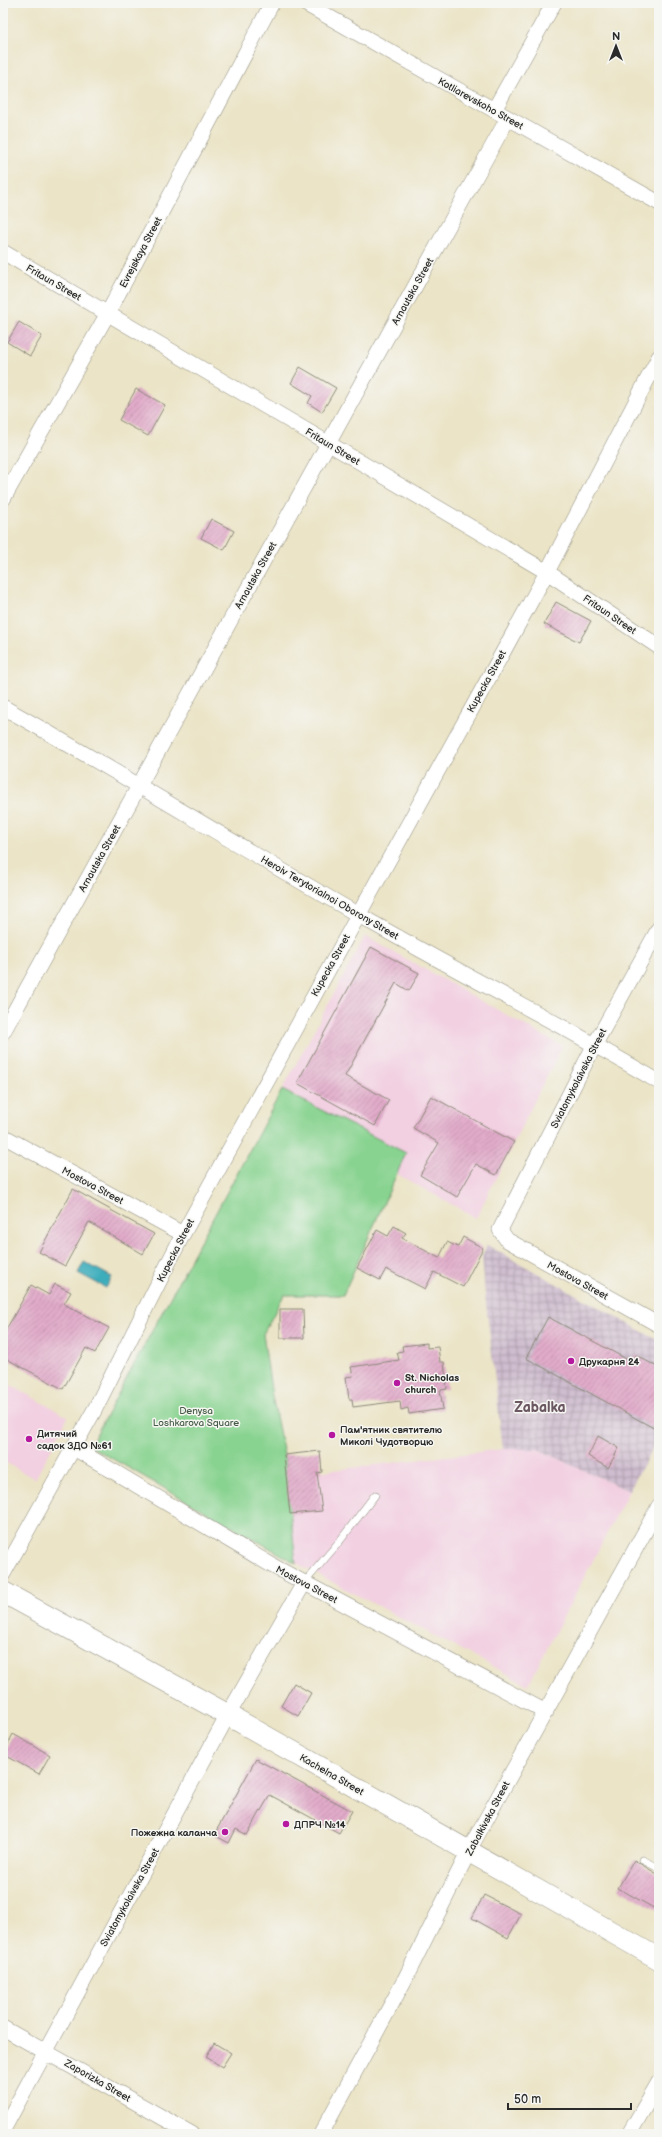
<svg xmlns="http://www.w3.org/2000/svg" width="662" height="2137" viewBox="0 0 662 2137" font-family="'Balsamiq Sans',sans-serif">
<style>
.built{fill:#f2cfe1}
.industrial{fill:url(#industrial-grid)}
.green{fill:#88d390;stroke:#5a7f5e}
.water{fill:#3eadbc;stroke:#346c74}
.building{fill:url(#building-hatch)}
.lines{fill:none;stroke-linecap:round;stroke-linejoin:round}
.lane-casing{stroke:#8b8879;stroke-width:8}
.street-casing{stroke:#8b8879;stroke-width:16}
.secondary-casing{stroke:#8b8879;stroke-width:22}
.lane{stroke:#fff;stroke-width:7}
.street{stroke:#fff;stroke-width:15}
.secondary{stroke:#fff;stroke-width:21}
.poi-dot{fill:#b5179e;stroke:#f6f6f2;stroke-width:1.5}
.labels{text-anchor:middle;stroke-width:3;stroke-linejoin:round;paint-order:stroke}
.street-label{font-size:10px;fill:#2b2b2b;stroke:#f6f6f2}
.poi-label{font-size:10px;font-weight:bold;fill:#2b2b2b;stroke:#f6f6f2;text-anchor:start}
.park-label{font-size:10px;fill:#475d49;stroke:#f6f6f2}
.district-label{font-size:14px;font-weight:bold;fill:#6b5863;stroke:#f6f6f2}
</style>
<defs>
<pattern id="industrial-grid" width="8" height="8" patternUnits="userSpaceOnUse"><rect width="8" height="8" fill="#cfbdcf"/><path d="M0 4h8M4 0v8" fill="none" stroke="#a89aa8"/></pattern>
<pattern id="building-hatch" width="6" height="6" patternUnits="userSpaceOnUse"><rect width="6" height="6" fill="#e2acca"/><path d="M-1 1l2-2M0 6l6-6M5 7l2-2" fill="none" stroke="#b78ca4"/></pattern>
</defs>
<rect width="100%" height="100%" fill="#f6f6f2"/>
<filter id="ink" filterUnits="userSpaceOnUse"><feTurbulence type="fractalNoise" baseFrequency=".025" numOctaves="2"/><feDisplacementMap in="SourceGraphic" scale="8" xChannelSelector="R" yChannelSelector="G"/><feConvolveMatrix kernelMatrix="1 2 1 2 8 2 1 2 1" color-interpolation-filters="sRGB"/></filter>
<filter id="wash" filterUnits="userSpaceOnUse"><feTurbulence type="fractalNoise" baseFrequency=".012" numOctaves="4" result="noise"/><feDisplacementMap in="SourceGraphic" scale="16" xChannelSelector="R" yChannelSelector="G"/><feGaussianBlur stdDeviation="0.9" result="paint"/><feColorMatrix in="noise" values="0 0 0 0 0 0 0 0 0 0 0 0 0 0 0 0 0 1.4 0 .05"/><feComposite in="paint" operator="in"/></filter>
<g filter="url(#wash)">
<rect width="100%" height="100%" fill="#ebe4c7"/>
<!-- built -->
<path class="built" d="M365,936L562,1046L476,1218L397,1174L406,1153L282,1090Z
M3,1381L68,1417L35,1479L3,1461Z
M503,1449H538L629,1491L528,1685L296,1563L290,1514L286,1476Z"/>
<!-- industrial -->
<path class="industrial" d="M487,1245L659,1341V1436L629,1491L538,1449H503L485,1294L482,1256Z"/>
<!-- green -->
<path class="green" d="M282,1090L406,1153L343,1295H284L263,1334L272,1396L284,1455L296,1563L90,1446Z"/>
<!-- water -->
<path class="water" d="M84,1262L112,1277L106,1288L78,1273Z"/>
<g id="blocks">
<!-- building -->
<path class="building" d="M19,322L42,336L30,356L7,342Z
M300,367L336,388L322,412L308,403L312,396L291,383Z
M136,389L165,405L148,436L119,420Z
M211,519L234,531L224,550L201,538Z
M556,602L591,621L579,642L544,624Z
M371,947L419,973L409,991L396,983L345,1076L389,1100L375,1126L297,1083Z
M431,1096L514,1142L496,1175L476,1164L457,1197L420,1175L439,1143L413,1128Z
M73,1189L154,1234L143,1254L89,1222L65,1266L39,1252Z
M394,1226L406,1233L402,1238L439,1258L447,1242L458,1247L463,1237L483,1248L463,1287L434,1272L425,1289L386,1269L380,1280L357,1268L377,1230L388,1236Z
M55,1284L71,1292L64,1304L109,1328L95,1353L86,1348L63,1389L3,1357V1335L31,1285L49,1295Z
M280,1309H303L304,1338H280Z
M548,1317L632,1362L636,1355L659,1368V1431L526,1358Z
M427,1343V1348L438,1347L440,1362H444L447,1389L440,1390L443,1409L409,1414L408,1408L401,1410L400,1401L353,1407L352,1399H349L346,1377L353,1376L351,1367L399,1360L397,1352L403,1351L402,1346Z
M598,1436L619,1448L608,1468L588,1456Z
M320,1451L322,1472L317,1473L322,1511L290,1514L284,1455Z
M294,1683L311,1693L298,1716L281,1706Z
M13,1734L50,1755L39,1774L3,1754Z
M256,1759L352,1811L339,1833L270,1795L247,1835L236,1829L229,1843L214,1835Z
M634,1860L659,1875V1911L618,1888Z
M484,1895L521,1914L508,1938L472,1918Z
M214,2043L231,2053L222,2067L206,2057Z"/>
</g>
</g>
<g filter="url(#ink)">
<use href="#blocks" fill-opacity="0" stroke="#8b8879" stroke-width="1"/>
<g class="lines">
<defs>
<path id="lane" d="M304,1583L339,1542L375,1495
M643,1860L659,1868"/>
<path id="street" d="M304,3L659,203
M494,110L554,3
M3,252L547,572L659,647
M3,499L108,313L272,3
M3,707C122,774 238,846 357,914C457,972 560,1023 659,1082
M659,928L595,1044L500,1230L507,1240L659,1325
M3,1032L508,118
M3,1136L183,1234
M74,1448L273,1566L546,1712
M3,1574L95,1409L183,1234L547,572L659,357
M3,2028L192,2134
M3,2130L228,1715L304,1583
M321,2134L403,1983L474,1841L659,1506
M629,2134L659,2082"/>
<path id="secondary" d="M3,1592L228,1715L659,1959"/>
</defs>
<!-- lane casing -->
<use href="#lane" class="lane-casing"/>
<!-- street casing -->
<use href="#street" class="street-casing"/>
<!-- secondary casing -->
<use href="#secondary" class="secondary-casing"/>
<!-- lane -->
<use href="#lane" class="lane"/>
<!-- street -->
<use href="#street" class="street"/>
<!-- secondary -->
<use href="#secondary" class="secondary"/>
</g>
</g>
<!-- markers -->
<g class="poi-dot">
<circle cx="571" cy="1361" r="4"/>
<circle cx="397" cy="1383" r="4"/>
<circle cx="332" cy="1435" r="4"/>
<circle cx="29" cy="1439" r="4"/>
<circle cx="286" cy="1824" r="4"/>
<circle cx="225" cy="1832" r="4"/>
</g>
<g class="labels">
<!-- street labels -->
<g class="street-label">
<text transform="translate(481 103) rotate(29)" y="4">Kotliarevskoho Street</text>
<text transform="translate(140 252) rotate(-62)" y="4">Evrejskaya Street</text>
<text transform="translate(54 282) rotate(30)" y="4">Fritaun Street</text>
<text transform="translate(412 291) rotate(-61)" y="4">Arnautska Street</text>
<text transform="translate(333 446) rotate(31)" y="4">Fritaun Street</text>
<text transform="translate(255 575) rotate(-61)" y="4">Arnautska Street</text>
<text transform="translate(610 614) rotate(34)" y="4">Fritaun Street</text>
<text transform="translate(486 681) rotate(-61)" y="4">Kupecka Street</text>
<text transform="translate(99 858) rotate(-61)" y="4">Arnautska Street</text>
<text transform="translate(330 897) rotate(30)" y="4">Heroiv Terytorialnoi Oborony Street</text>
<text transform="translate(330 965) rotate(-61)" y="4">Kupecka Street</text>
<text transform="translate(578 1078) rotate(-63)" y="4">Sviatomykolaivska Street</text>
<text transform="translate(93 1185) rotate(28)" y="4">Mostova Street</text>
<text transform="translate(175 1250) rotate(-63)" y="4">Kupecka Street</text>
<text transform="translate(578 1280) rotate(29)" y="4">Mostova Street</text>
<text transform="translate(307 1584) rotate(28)" y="4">Mostova Street</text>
<text transform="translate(332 1774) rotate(30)" y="4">Kachelna Street</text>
<text transform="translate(487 1818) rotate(-62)" y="4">Zabalkivska Street</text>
<text transform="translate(129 1897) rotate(-61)" y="4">Sviatomykolaivska Street</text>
<text transform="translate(98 2080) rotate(30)" y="4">Zaporizka Street</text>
</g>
<!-- poi labels -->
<g class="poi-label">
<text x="579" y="1365">Друкарня 24</text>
<text x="405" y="1381">St. Nicholas<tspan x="405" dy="12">church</tspan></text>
<text x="340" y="1433">Пам'ятник святителю<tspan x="340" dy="12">Миколі Чудотворцю</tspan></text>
<text x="37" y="1437">Дитячий<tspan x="37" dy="12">садок ЗДО №61</tspan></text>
<text x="294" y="1828">ДПРЧ №14</text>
<text x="217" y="1836" text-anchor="end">Пожежна каланча</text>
</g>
<!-- park labels -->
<g class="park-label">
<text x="196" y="1414">Denysa<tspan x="196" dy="12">Loshkarova Square</tspan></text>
</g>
<!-- district labels -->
<g class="district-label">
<text x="540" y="1412">Zabalka</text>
</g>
</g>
<!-- margin -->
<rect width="662" height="2137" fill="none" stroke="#f6f6f2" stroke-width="16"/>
<!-- north arrow -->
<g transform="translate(616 46)" stroke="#f6f6f2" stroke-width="3" paint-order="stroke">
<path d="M0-3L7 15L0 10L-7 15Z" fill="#2b2b2b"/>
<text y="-6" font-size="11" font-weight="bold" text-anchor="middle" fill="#2b2b2b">N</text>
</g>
<!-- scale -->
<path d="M508 2103v6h123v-6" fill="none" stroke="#2b2b2b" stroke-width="2"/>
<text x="514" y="2103" font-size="12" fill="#2b2b2b" stroke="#f6f6f2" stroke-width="3" paint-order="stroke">50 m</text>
</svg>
